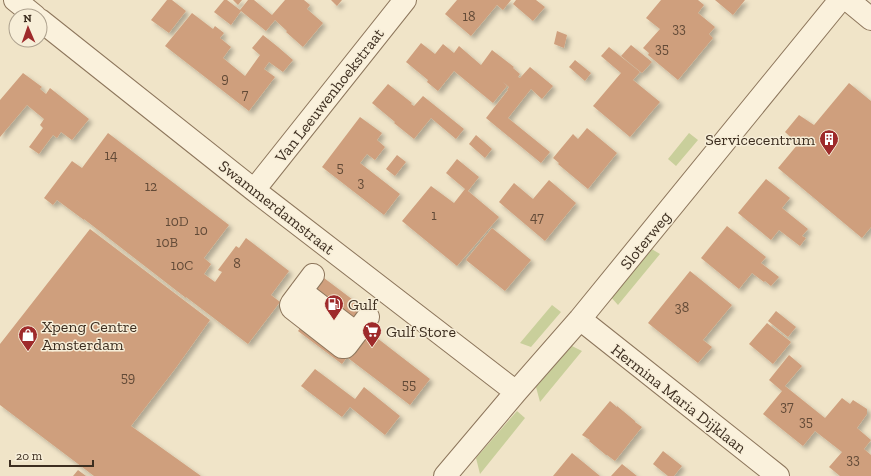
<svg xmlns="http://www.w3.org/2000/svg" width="871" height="476" viewBox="0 0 871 476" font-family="'Zilla Slab',serif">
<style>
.green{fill:#c9cf9b}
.building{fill:#cf9f7d;filter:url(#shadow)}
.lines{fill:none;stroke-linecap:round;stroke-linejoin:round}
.minor-casing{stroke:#8d765c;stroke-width:24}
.minor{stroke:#faf1dc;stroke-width:22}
.labels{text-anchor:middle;stroke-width:3;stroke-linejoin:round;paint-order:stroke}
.number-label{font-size:14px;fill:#624a37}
.street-label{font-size:16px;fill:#3d2e20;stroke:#f7eed8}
.poi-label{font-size:16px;fill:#3d2e20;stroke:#f7eed8;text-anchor:start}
</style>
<defs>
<filter id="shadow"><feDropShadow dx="3.5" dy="3.5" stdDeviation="2" flood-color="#0004"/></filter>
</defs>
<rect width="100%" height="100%" fill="#f0e4c8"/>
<!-- green -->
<path class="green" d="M689,133L698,140L676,166L668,159Z
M650,248L660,254L618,305L609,295Z
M552,305L561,312L531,347L520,343Z
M572,346L582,351L540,402L536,387Z
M517,411L525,418L480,474L476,458Z"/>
<!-- building -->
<path class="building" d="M167,0H172L186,11L169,33L151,20Z
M224,0H227L240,10L248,0H254L272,15L285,0H304L310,5L307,9L323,23L303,47L286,32L287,31L275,20L266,31L241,11L231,25L214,12Z
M233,0H242L238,5Z
M331,0H342L337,6Z
M457,0H511L503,10L497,5L471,36L445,14Z
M516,0H536L545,7L533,21L513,4Z
M661,0H698L704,5L698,13L715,27L709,34L713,38L678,80L648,55L649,53L643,48L660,29L646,18Z
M715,0H745L733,15Z
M192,13L213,29L215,26L224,33L220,38L231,47L223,58L245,76L260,55L252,48L263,35L278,47L293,60L283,72L269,62L264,69L275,77L249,111L165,46Z
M557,31L567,35L564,48L554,44Z
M421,43L435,54L443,44L454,53L459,46L481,65L492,50L514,67L513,68L520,74L518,77L520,78L530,67L553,86L542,99L531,89L508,118L550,152L541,163L486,118L508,90H507L509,87L503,82L507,86L493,103L454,71L438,91L427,82L428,80L406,62Z
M631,45L652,62L642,73L621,56Z
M609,47L640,72L633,80L660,102L630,137L593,106L621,73L601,56Z
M575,60L591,73L585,81L569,67Z
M23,73L42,87L40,89L46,94L50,88L89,119L72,140L61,132L57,138L53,135L39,154L29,147L43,128L40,125L44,119L27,105L0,137V100Z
M849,83L871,101V227L862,238L778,168L798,144L785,132L799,115L814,125Z
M388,84L412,103L411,104L414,106L423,96L464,129L456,139L431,118L414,139L394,123L395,122L372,103Z
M360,117L382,133L377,140L385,147L375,160L367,154L360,163L400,194L384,215L322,167Z
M587,128L617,153L588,189L558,164L559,163L553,158L573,134L578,139Z
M108,133L229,225L204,258L211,264L204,274L215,282L222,272L218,270L236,246L239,248L246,238L289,271L271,295L280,302L248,344L186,297V298L84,219V220L57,200L53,205L44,198L72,161L82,168Z
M476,135L492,149L485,158L469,144Z
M397,155L406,162L395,176L386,169Z
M457,159L479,177L468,191L499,217L457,266L402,221L431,186L454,203L465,189L446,173Z
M766,179L790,198L782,208L808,229L802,236L806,238L800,246L779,230L771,240L738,213Z
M549,180L576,203L545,241L499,202L514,183L533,199Z
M727,226L766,257L761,263L779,277L771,286L765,281L764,282L752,273L739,289L701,258Z
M492,228L531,260L505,291L466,260Z
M90,229L210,320L175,369L131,426L201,476H94L0,405V344Z
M690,271L732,305L703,340L712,347L698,363L648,323Z
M324,278L365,309L366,331L342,364L298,331L311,314L302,307Z
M776,311L796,327L788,337L768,321Z
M767,323L791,342L773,364L749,344Z
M368,331L430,379L410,405L348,358Z
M789,355L802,366L785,386L825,418L842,398L850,404L853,400L867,409V414L857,428L871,440L864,449L871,455V476H840L829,467L842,452L815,431L803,446L763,414L782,391L769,380Z
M315,369L355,399L364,387L400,416L385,435L350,407L342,417L301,386Z
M610,401L617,407V406L635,421V422L642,427L615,461L607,455H606L589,441L590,440L582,435Z
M663,451L682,466L674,476H668L653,464Z
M572,453L600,476H553Z
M622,464L637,476H611Z
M78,470L86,476H73Z"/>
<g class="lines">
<defs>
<path id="minor" d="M15,0L35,16
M848,0L871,19
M40,20L254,190L516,392
M254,190L405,0
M313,275L292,303L291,305L292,308L342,347H345L347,345L368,317
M301,291L356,333
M580,319L778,476
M445,476L516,392L580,319L840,0"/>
</defs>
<!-- minor casing -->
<use href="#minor" class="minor-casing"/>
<!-- minor -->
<use href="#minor" class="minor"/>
</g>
<!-- icons -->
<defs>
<symbol id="building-pin" viewBox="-11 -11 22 30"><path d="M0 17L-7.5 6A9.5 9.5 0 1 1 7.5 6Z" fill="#9e2a2b" stroke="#f7eed8"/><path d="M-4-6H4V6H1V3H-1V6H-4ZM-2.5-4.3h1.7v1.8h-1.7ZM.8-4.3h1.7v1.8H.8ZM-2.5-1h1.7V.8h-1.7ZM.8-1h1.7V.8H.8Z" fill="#fff"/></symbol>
<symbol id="fuel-pin" viewBox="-11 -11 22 30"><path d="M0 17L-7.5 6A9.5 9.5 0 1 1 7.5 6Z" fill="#9e2a2b" stroke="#f7eed8"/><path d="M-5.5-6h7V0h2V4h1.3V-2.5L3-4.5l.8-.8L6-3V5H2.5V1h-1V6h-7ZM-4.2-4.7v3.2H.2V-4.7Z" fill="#fff"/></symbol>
<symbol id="supermarket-pin" viewBox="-11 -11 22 30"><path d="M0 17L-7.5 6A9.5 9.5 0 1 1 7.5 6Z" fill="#9e2a2b" stroke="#f7eed8"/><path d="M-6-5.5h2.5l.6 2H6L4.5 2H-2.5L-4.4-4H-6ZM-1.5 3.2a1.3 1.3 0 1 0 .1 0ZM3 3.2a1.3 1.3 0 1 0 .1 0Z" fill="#fff"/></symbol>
<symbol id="shop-pin" viewBox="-11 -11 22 30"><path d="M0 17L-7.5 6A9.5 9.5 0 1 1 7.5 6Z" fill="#9e2a2b" stroke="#f7eed8"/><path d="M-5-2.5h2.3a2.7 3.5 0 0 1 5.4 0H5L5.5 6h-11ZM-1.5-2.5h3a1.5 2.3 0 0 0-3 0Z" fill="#fff"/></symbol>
</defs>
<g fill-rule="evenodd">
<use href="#building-pin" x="818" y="128" width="22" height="30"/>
<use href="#fuel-pin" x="323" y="293" width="22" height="30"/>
<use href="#supermarket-pin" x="361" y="320" width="22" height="30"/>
<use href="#shop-pin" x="17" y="324" width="22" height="30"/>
</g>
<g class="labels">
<!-- number labels -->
<g class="number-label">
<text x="469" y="21">18</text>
<text x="679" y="33">33</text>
<text x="662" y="53">35</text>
<text x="225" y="83">9</text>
<text x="245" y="99">7</text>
<text x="111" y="160">14</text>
<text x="340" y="172">5</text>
<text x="361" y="187">3</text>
<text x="151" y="191">12</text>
<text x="434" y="220">1</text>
<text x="537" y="222">47</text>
<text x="177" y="226">10D</text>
<text x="201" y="235">10</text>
<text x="167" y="247">10B</text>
<text x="237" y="268">8</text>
<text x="182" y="270">10C</text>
<text x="682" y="312">38</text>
<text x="128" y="382">59</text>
<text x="409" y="389">55</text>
<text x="787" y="411">37</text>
<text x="806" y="426">35</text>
<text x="853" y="464">33</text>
</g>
<!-- street labels -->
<g class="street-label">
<text transform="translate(329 95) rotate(-52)" y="6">Van Leeuwenhoekstraat</text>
<text transform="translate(277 207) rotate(38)" y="6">Swammerdamstraat</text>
<text transform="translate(645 240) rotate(-51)" y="6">Sloterweg</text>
<text transform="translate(679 398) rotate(38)" y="6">Hermina Maria Dijklaan</text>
</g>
<!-- poi labels -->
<g class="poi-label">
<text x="815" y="145" text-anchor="end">Servicecentrum</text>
<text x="348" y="310">Gulf</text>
<text x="42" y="332">Xpeng Centre<tspan x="42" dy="18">Amsterdam</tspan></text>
<text x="386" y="337">Gulf Store</text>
</g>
</g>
<!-- north arrow -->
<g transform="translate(28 28) rotate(358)"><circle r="19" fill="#f7eed8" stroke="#ada18e"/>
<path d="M0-3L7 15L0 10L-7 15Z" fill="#9e2a2b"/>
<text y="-6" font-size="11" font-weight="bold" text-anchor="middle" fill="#3d2e20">N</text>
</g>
<!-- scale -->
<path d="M10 460v6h83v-6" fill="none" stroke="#3d2e20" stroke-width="2"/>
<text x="16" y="460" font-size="12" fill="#3d2e20" stroke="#f7eed8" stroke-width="3" paint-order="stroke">20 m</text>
</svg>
